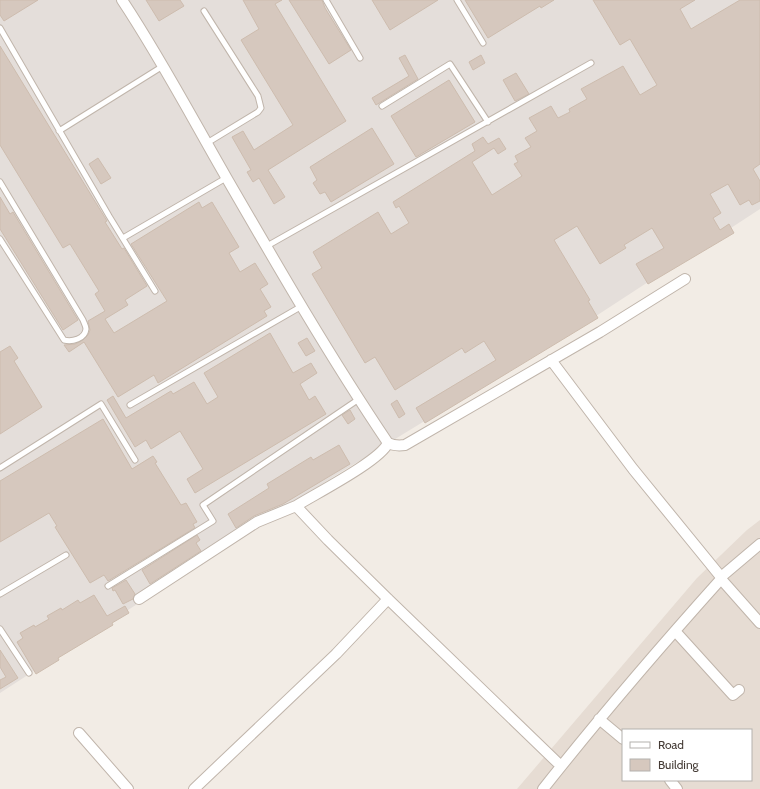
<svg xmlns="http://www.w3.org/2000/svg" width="760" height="789" viewBox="0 0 760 789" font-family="Cabin,sans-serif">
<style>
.residential{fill:#e6dcd3;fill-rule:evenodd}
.industrial{fill:#e4deda}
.building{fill:#d6c8be;stroke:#cdbcae}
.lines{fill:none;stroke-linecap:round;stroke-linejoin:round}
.lane-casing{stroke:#c0b5ab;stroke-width:7}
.street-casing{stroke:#c0b5ab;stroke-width:12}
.lane{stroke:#fff;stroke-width:5}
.street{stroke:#fff;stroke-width:10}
</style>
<rect width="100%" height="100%" fill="#f2ece5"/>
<!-- residential -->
<path class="residential" d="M760,520V789H517L697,578L747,530ZM623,730H751V780H623Z"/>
<!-- industrial -->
<path class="industrial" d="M0,0H760V209L596,316L333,477L0,693Z"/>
<!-- building -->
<path class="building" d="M0,0H38L4,21L0,15Z
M146,0H180L184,6L159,21Z
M243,0H282L275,4L346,121L268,170L285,197L274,204L259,178L253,182L247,172L251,170L232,137L243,131L254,150L293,125L241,40L259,29Z
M289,0H322L325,8L351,50L329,64Z
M372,0H438L390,30Z
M465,0H554L541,8L540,6L488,38Z
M593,0H695L680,9L691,29L740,0H760V164L753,169L760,181V201L752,205L749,200L740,205L728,184L710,194L721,213L713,218L720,230L729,224L734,233L648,284L636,264L664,248L652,228L624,245L626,248L600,264L577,226L554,240L590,300L588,301L598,318L425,423L416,408L496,360L484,341L465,353L462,348L395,390L375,357L365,363L312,274L322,268L313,252L378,212L391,234L409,223L399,206L396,208L393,202L475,151L472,144L483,137L488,144L499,138L506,149L498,154L494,148L472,162L492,195L522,176L514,164L518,162L515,156L531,147L525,138L537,131L529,118L551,106L558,118L570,112L569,109L587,99L581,89L623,66L640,95L657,85L630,39L620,45Z
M0,46L107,221L105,222L122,249L124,248L147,286L125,300L128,305L105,319L114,333L167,301L131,244L199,202L202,208L212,202L239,247L229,253L240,272L255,263L268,284L260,289L271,307L264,311L267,316L158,383L154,375L118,397L84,342L69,352L64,345L75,344L83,340L88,335L90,330L88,321L105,311L95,294L99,291L70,244L63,248L0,145Z
M405,55L418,79L376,105L372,98L409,76L399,58Z
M481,55L485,63L473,70L469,62Z
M516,73L529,94L515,101L503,80Z
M449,80L475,122L416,157L391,116Z
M372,128L394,164L331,202L325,192L320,194L313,183L317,180L310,167Z
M98,158L111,178L101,184L89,164Z
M0,197L10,214L13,212L19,222L78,320L63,330L0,229Z
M270,333L293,373L311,363L317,373L300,384L309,400L315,396L326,414L195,493L187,479L203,469L180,431L151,449L146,440L135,447L107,400L113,396L126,418L171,391L173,394L194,382L207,404L218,397L204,373Z
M307,338L315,351L306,356L298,343Z
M10,346L18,358L14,361L42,407L0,434V352Z
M397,400L405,414L399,418L391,404Z
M350,410L355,419L348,424L342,415Z
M103,419L132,469L153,456L157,462L155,463L181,505L186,503L197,522L193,524L195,528L193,529L108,581L104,575L90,583L55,527L57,526L49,513L0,542V481Z
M339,445L350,464L283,504L254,516L236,528L228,514L269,488L267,484L311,457L313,460Z
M197,535L200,540L196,543L201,551L150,584L142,570Z
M126,580L135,594L133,599L123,604L115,590L113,591L112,588Z
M94,595L107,616L125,606L129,613L112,623L113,625L58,658L59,660L36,674L17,642L23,638L20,633L34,625L35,627L49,619L47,616L61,608L62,610L78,600L80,603Z
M0,650L18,678L0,689V680L6,677L0,667Z"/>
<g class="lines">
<defs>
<path id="lane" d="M326,0L360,58
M457,0L483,43
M204,11L258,96L261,108L258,112L207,143
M0,28L109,216L155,291
M382,106L450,64L488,122
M59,131L163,66
M0,182L83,320C84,323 86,326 86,329C85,339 72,342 64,340L0,239
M123,238L226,178
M267,246L591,63
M130,405L302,306
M0,468L101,404L135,460
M108,586L213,521L203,505L359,399
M0,594L66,555
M0,629L29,673"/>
<path id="street" d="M122,0C160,57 192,118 226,177C278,267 330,357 388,443C394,446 398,446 405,445L600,332L685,279
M551,360L633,469L721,577
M296,506C315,494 380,461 388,443
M721,579L760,623
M139,599L257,522L296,506L328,540L388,599L561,766
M675,631L733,695L739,690
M599,719L623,739
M79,733L128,789
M670,780L677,789
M194,789L336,654L388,599
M543,789C600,717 660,647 721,579V577L760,544"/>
</defs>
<!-- lane casing -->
<use href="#lane" class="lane-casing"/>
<!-- street casing -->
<use href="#street" class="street-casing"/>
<!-- lane -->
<use href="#lane" class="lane"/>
<!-- street -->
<use href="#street" class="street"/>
</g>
<!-- legend -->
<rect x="622" y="729" width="130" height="52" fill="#ffffff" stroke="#b4b1ae"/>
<rect x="630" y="742" width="20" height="6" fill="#ffffff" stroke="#b4b1ae"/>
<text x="658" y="749" font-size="12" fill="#443b35">Road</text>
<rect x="630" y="759" width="20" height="12" fill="#d6c8be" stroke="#b4b1ae"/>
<text x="658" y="769" font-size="12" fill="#443b35">Building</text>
</svg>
